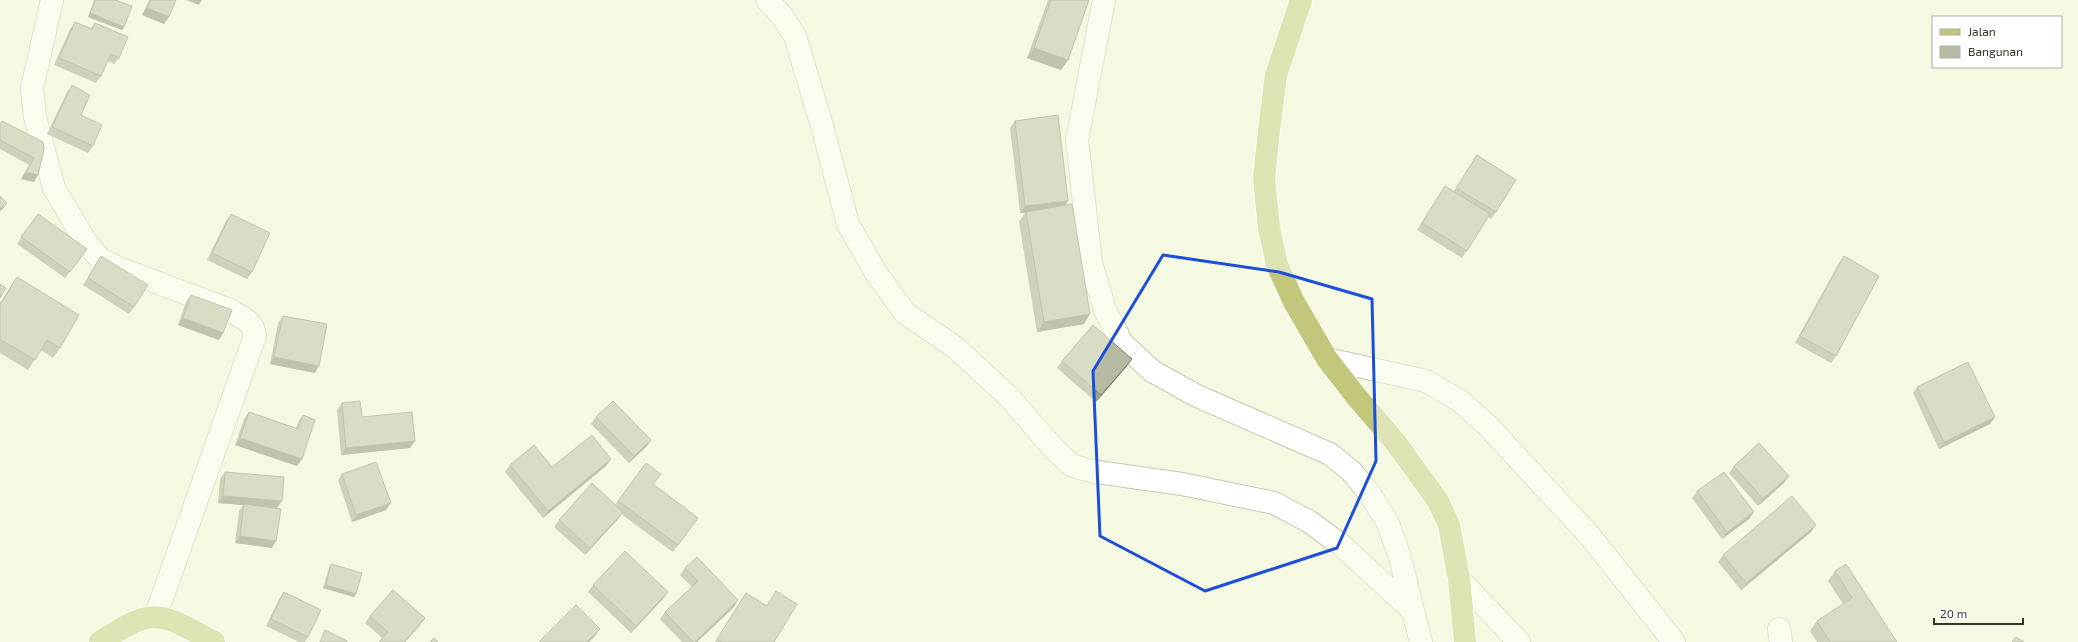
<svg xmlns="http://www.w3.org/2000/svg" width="2078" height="642" viewBox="0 0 2078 642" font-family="'Exo 2',sans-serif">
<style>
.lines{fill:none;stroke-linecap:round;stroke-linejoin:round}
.minor-casing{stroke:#c6c9b2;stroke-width:24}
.major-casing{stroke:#fff;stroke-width:24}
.minor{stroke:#fff;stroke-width:22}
.major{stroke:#c2c77c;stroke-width:22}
.wall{fill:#9da08c}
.shaded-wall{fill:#808272}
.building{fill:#b7baa3;stroke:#808272}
.marked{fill:none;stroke:#1d4ed8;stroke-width:3;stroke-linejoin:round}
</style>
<rect width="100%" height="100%" fill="#f6f9e1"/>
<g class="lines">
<defs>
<path id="minor" d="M52,0L32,88L35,117L54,188L84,239L100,259L121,269L230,310L249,322L253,328L255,336L156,615
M767,0L782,16L795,36L822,126L848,224L876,273L905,313L956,348L1009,397L1054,449L1071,465L1090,471L1182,484L1274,503L1310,522L1341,545L1413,611L1421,642
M1104,0L1077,140L1091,263L1105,310L1122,343L1152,371L1197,396L1330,454L1352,472L1369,493L1387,521L1400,557L1413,611
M1327,359L1426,381L1460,401L1488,426L1590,536L1674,642
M1459,579L1519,642
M1779,629L1781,642"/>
<path id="major" d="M1301,0L1276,75L1269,130L1264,179L1269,228L1277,265L1294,302L1327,359L1355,395L1396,443L1438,501L1449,525L1459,579L1465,642
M100,642C154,606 159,612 214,642"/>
</defs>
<!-- minor casing -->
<use href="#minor" class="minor-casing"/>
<!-- major casing -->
<use href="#major" class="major-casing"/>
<!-- minor -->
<use href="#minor" class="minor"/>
<!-- major -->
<use href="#major" class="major"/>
</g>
<!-- wall -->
<path class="wall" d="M94,0H115L124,27L122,30L88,17Z
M149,0H176L169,17L164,24L142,15Z
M1048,0H1089L1068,60L1061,70L1027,58Z
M75,22L91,28L95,23L119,58L114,64L108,61L101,76L96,83L54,65L70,29Z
M72,85L81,115L93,146L88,153L47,134L67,92Z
M2,121L43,142L34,182L21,179L29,165L0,149V124Z
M1015,121L1065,206L1084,324L1037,332L1019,222L1025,213H1020L1010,128Z
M1477,155L1496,212L1491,219L1488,217L1462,258L1417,230L1445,186L1454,191Z
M38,214L87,249L65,278L17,244Z
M231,214L252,272L247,279L207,260L226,221Z
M101,256L134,307L129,314L83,285Z
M1844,256L1836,356L1831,363L1795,343L1839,263Z
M17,277L60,348L53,358L41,350L28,370L0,353V303L10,287Z
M191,295L223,333L219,340L178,325L186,302Z
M283,316L315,373L270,364L278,323Z
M1062,361L1127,366L1096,402L1057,368Z
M1917,387L1995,417L1990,424L1939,449L1913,393Z
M342,403L362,417L415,441L410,448L341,455L337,410Z
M249,412L296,428L298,422L303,415L302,459L297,466L235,445L244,419Z
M596,417L651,440L646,447L629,463L591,424Z
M646,463L653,484L698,518L673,552L621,514L618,519L585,555L554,527L559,520L615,505Z
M510,465L552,467L606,466L543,518L505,472Z
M1734,466L1789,476L1784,483L1758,506L1729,473Z
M225,472L277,508L262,506L272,548L235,543L239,511L243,505L218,503L220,479Z
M342,474L386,510L352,522L338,480Z
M1697,491L1754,512L1749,519L1722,539L1692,498Z
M1811,532L1741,590L1718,562L1723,555Z
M331,564L356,594L354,597L323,588L329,568Z
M685,568L734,607L697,642H682L660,619L665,612L692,587L680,575Z
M1835,571L1897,642H1817L1810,631L1817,621L1843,604L1828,581Z
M593,585L663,599L631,633L588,592Z
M776,591L774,642H715L746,593L767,606Z
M284,592L308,637L305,642H299L266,626L279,599Z
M370,616L420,625L405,642H379L382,638L365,623Z"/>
<!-- shaded-wall -->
<path class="shaded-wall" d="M186,0H202L199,5Z
M147,8L169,17L164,24L142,15Z
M90,13L124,27L122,30L88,17Z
M1034,48L1068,60L1061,70L1027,58Z
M26,172L38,175L34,182L21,179Z
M1068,201L1063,208L1026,212L1025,213H1020L1025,206Z
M7,203L2,210L0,211V209Z
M1090,314L1084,324L1037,332L1044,322Z
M183,318L223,333L219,340L178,325Z
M274,357L319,366L315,373L270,364Z
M1132,359L1127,366L1096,402L1101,395Z
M1995,417L1990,424L1939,449L1944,442Z
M240,438L302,459L297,466L235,445Z
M651,440L646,447L629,463L634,456Z
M415,441L410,448L341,455L346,448Z
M611,459L606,466L543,518L548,511Z
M1789,476L1784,483L1758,506L1763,499Z
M223,496L282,501L277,508L244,505V504L243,505L218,503Z
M391,503L386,510L352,522L356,515Z
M623,512L618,519L585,555L590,548Z
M1754,512L1749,519L1722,539L1727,532Z
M1816,525L1811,532L1741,590L1746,583Z
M240,536L276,541L272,548L235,543Z
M326,585L356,594L354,597L323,588Z
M668,592L663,599L631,633L636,626Z
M738,600L734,607L697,642H695Z
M425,618L420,625L405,642H404Z
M600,629L595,636L589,642H587Z"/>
<!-- building -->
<path class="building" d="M96,0H115L132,6L124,27L90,13Z
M151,0H176L169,17L147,8Z
M1051,0H1089L1068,60L1034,48Z
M75,22L92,29L95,23L128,37L119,58L111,54L101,76L59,58Z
M72,85L90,95L81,115L102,125L93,146L52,127Z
M1058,115L1068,201L1025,206L1015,121Z
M2,121L43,142L44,149L38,175L26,172L34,158L0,140V125Z
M1477,155L1516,180L1496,212L1456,188Z
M1445,186L1490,214L1467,251L1422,223Z
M0,196L7,203L0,209Z
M1072,204L1090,314L1044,322L1026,212Z
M38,214L87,249L70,272L21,237Z
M231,214L270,233L252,272L212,253Z
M101,256L148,285L134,307L88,278Z
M1844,256L1879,276L1836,356L1800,336Z
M17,277L79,315L60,348L47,340L35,360L0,339V305Z
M0,284L6,288L0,298Z
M191,295L232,310L223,333L183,318Z
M283,316L327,324L319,366L274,357Z
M1093,325L1132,359L1101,395L1062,361Z
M1968,362L1995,417L1944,442L1917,387Z
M360,401L362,417L412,412L415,441L346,448L342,403Z
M613,401L651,440L634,456L596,417Z
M249,412L298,429L303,415L315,420L302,459L240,438Z
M592,435L611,459L548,511L510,465L534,445L552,467Z
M1759,443L1789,476L1763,499L1734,466Z
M376,462L391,503L356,515L342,474Z
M646,463L661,474L653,484L698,518L678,545L618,501Z
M225,472L284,477L282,501L223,496Z
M1724,472L1754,512L1727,532L1697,491Z
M592,483L623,512L590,548L559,520Z
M1792,496L1816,525L1746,583L1723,555Z
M244,504L281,509L276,541L240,536Z
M625,551L668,592L636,626L593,585Z
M697,557L738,600L695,642H693L665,612L698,581L685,568Z
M331,564L362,573L356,594L326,585Z
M1846,564L1897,642H1830L1817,621L1852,598L1835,571Z
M393,590L425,618L404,642H379L388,632L370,616Z
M776,591L797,604L774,642H722L717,639L746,593L767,606Z
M284,592L321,610L308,637L271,619Z
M576,605L600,629L587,642H539Z
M325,630L347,641V642H320Z
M2016,637L2024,642H2012Z
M434,638L438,642H430Z"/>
<!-- marked area -->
<path d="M0 0H2078V642H0ZM1163,255L1279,272L1372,299L1376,461L1337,548L1205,591L1100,536L1093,371Z" fill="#f6f9e1" fill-opacity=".55" fill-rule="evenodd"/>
<path class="marked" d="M1163,255L1279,272L1372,299L1376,461L1337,548L1205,591L1100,536L1093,371Z"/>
<!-- legend -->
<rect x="1932" y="16" width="130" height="52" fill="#ffffff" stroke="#aeafab"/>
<rect x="1940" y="29" width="20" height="6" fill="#c2c77c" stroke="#aeafab"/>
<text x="1968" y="36" font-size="12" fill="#34362c">Jalan</text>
<rect x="1940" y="46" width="20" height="12" fill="#b7baa3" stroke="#aeafab"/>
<text x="1968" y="56" font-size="12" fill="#34362c">Bangunan</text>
<!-- scale -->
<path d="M1934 618v6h89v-6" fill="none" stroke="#34362c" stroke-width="2"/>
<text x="1940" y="618" font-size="12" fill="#34362c" stroke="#ffffff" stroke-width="3" paint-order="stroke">20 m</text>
</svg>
